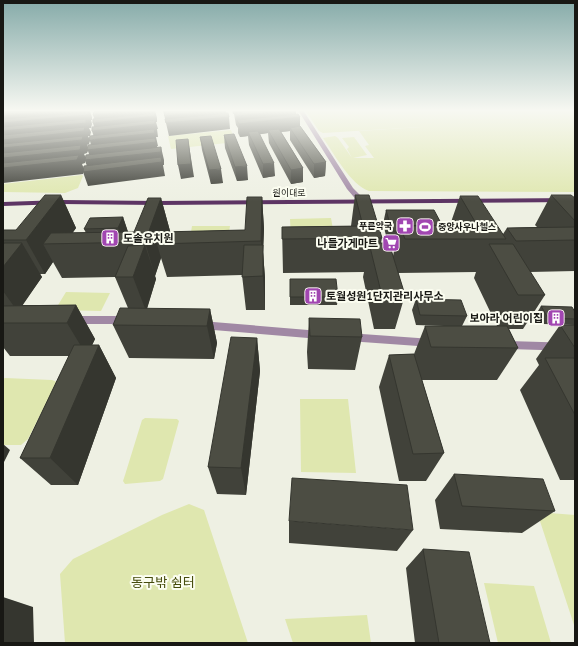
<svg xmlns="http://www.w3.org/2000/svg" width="578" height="646" viewBox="0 0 578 646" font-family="'PT Sans','Noto Sans KR',sans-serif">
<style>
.green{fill:#dfe7af}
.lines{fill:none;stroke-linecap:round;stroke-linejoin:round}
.minor{fill:#a088a4;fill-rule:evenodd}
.major{fill:#5d3564;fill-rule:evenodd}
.wall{fill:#41423a;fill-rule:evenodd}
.shaded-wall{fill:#35362f;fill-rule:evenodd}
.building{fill:#4c4d43;stroke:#35362f}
.labels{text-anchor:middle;stroke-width:4;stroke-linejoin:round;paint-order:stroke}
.far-street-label{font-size:9px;fill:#181814;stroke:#fbfdf0}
.far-poi-label{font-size:9px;font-weight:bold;fill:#181814;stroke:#fbfdf0;text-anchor:end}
.poi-label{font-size:11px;font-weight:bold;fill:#181814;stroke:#fbfdf0;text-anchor:start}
.near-park-label{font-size:13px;fill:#464c0d;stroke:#fbfdf0}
</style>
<rect width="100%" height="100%" fill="#eef0e3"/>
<!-- green -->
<path class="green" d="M305,110H575V192L369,191C350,184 335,155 323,138L335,136L338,138L352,158L347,149L349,147L342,138L354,137L367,155L353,158H374L365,146L369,145L359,131L436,126L323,133L319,131Z
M231,130L236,142L171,149L168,136Z
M82,175L83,176L78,188L65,193L3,192V184Z
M331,218L334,235L291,236L290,219Z
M192,226H230L228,238H190Z
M66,292L110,293L101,311L55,310Z
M5,378L52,380L57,382L28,439L21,445H3V379Z
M300,399H348L356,473L301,472Z
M145,418L177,419L179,421L163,479L160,481L125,484L123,481L125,475L142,420Z
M189,504L204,510L248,643H65L60,574L73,559L162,515Z
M537,512L575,515V625H574Z
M484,583L534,586L551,643H498Z
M367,615L371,643H293L285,619Z"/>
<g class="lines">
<!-- minor -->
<path class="minor" d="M298,110H303L353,188L366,201L365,203H359L347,189Z
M71,316H127L131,317L132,320L131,323L127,324H71L67,323L66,320L67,317Z
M201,321L320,331L324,332L325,335L324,338L320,339L201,329L197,328L196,325L197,322Z
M348,333L432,339L436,340L437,343L436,346L432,347L348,341L344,340L343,337L344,334Z
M504,341L575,343V351L504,349L500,348L499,345L500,342Z"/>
<!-- major -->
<path class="major" d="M575,198V202L157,205L62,204L3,206V202L62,200L157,201Z"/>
</g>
<!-- wall -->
<path class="wall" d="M232,110H296V114L300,117V126L326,162L325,176L314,178L290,140V131L281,132L303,168V182L291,184L269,143L268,133L260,134L275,176L263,178L249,145L248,136L240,137L238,133V128L236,125L234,114H233Z
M224,135L248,180L237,181L225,148Z
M200,137L223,183L211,184L202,150Z
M61,195L76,228L72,233H86L84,229L123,217L128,232H134L161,198L170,231L169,232L245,230L262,197L264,229L263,252L265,278V310H246L242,275L167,277L161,258L155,276L156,279L147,309H210L217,343L214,359L129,358L113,325L128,308L115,277L62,278L53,262L45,274H40L42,277L22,305H76L95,339L92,345H99L116,378L78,485H51L20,458L69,356H10L3,347V230H16Z
M355,195L382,238L381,243H388L383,224L386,210L442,225H450L460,196L503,234L507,228L537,227L535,225L551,195L575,198V271L530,272L545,295L523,329H509L518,348L497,380H422L444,453L426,481H399L379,387L389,355L414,354L425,326H444L416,325L412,310L416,299L467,316L462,326H497L474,278L476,272L398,273L405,295L395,329H374L363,277L364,272L283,273L282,227L351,226ZM390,246H395L393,256Z
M290,279L338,297L337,305H290Z
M541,306L575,312V325L544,324L538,311Z
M309,318L362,337L355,370L308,369L307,352Z
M560,325H575V480H560L520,390L539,365L536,359Z
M257,338L260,371L246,495L217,494L208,467Z
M454,474L555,511L522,533L440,529L435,500Z
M289,521L413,530L397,551L289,543Z
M423,549L490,643H415L406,568Z"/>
<!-- shaded-wall -->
<path class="shaded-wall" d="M3,110H10L8,115L18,114L16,110H93V111H90L92,117V120H91L92,124L91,128H89L91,132L90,136H88L90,140H95L92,131L95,130L93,123H96L93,115H96L94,110H155L157,118V122H156L158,129H157L158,137H156L158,146H157L159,152L161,147L164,160V165H163L165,176L88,186L83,172V174L3,183ZM90,141L92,149H88L87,145L89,144ZM88,151L91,160L86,158L84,154L87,153ZM85,161L89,171L84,169L82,164L85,163Z
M163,110H226L227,117H229L230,129L169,136Z
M235,110H296V118L300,117V130L290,128V131L270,133L268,130V133L249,136L248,132V136L240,137L239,124L237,121L238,128Z
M188,139L194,177L181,179L178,165Z
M326,162L325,176L314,178V164Z
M274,163L275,176L263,178V164Z
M247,166L248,180L237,181L235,167Z
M303,168V182L291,184V170Z
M221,169L223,183L211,184L209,170Z
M61,195L76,228L65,244H43L53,262L45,274L26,240Z
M262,197L264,229L263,252L265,278V310L261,241Z
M161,198L170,231L166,243L157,244L161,258L155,276L145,242Z
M123,217L128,232L124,243L118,228Z
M22,243L42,277L18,312L3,291V267Z
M145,245L156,279L146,311L133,277Z
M76,305L95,339L87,356L67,323Z
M210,309L217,343L214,359L207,326Z
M257,338L260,371L246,495L241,468Z
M99,345L116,378L78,485L50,458Z
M3,444L10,450L3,464Z
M3,597L33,607L34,643H3Z"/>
<!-- building -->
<path class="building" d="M26,110H63L3,116V112Z
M106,110H144L93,115L94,112Z
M183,110H219L165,116L164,112Z
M256,110H292L237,116L235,113Z
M88,112L87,115L3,123V119Z
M154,113L155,116L93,123V119Z
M228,113L229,117L166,123L165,119Z
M298,114L300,117L239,124L237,120Z
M86,119V123L3,131V127Z
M155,120V124L92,131V127Z
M300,126L326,162L314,164L290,128Z
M85,127L84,131L3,140V135Z
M154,129L155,133L89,140L90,136Z
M279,129L303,168L291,170L268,130Z
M258,131L274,163L263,164L248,132Z
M234,134L247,166L235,167L224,135Z
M83,136L82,140L3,148V144Z
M211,136L221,169L209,170L200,137Z
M155,138L156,142L87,150L88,145Z
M188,139L191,164L178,165L176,140Z
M81,145L80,150L3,158V153Z
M161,147V152L85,160L86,155Z
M79,155L77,160L3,168V163Z
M161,157L162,162L83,172L84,166Z
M45,195H61L26,240H3V230H16Z
M355,195H369L382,238L282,239V227L363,226Z
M551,195H571L575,198V221Z
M460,196H478L506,239H405L400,226L477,225Z
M247,197H262L261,241L157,244L160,232L245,230Z
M148,198H161L145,242L43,244L51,233L134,232Z
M386,210H434L442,225L400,226L399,231H392Z
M123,217L118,228L84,229L90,218Z
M575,227V240L516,241L507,228Z
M4,243H22L3,267V245Z
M369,243H389L405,295L382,296Z
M489,244H513L545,295H518Z
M145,245L133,277H115L128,246Z
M244,245H263V276L242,277Z
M290,279H336L338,297H290Z
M416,299L461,300L467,316L420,315Z
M76,305L67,323H3V306Z
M541,306L572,307L575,312V319L548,318Z
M120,308L210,309L207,326L113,325Z
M309,318L360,319L362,337L310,336Z
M560,325H575V348Z
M425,326H507L518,348L431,347Z
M231,337L257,338L241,468L208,467Z
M74,345H99L50,458H20Z
M414,354L444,453L413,454L389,355Z
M545,358H574L575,360V415Z
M454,474L543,479L555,511L462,506Z
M292,478L407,485L413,530L289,521Z
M423,549L469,552L490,643H439Z"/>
<!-- sky -->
<linearGradient id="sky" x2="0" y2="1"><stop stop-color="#86aba9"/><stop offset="0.55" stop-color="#f7f8f2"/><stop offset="1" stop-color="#f7f8f2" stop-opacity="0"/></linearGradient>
<rect width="578" height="201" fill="url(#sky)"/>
<!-- icons -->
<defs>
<symbol id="pharmacy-square" viewBox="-11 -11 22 22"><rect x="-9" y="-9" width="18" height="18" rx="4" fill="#a146b1" stroke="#fbfdf0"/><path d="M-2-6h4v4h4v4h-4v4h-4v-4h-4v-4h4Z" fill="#fff"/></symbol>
<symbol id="stadium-square" viewBox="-11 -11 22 22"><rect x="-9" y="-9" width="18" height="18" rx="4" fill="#a146b1" stroke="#fbfdf0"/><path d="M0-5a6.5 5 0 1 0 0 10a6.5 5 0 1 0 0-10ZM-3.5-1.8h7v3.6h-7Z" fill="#fff"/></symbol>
<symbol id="building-square" viewBox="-11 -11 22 22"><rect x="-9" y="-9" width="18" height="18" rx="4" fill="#a146b1" stroke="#fbfdf0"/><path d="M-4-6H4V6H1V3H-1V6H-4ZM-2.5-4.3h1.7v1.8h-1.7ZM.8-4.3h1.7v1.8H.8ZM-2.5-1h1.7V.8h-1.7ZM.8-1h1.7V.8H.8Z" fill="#fff"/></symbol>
<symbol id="supermarket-square" viewBox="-11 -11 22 22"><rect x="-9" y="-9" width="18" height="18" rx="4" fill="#a146b1" stroke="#fbfdf0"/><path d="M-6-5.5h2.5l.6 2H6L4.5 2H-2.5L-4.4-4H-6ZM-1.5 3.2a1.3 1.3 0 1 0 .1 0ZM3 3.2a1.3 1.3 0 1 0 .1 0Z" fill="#fff"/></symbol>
</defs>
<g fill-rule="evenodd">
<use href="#pharmacy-square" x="395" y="216" width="20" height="20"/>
<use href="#stadium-square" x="415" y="217" width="20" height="20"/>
<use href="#building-square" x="100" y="228" width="20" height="20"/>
<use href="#supermarket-square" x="381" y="233" width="20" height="20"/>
<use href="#building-square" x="303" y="286" width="20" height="20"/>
<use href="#building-square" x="546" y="308" width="20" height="20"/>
</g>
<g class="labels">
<!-- far-street labels -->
<g class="far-street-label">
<text x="289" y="196">원이대로</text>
</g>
<!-- far-poi labels -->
<g class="far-poi-label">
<text x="392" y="229">푸른약국</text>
<text x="438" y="230" text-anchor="start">중앙사우나헬스</text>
</g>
<!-- poi labels -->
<g class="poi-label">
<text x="123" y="242">도솔유치원</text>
<text x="378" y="247" text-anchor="end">나들가게마트</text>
<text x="326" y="300">토월성원1단지관리사무소</text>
<text x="543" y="322" text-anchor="end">보아라 어린이집</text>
</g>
<!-- near-park labels -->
<g class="near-park-label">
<text x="163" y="587">동구밖 쉼터</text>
</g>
</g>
<!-- border -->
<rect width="578" height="646" fill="none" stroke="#181814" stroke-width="8"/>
</svg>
